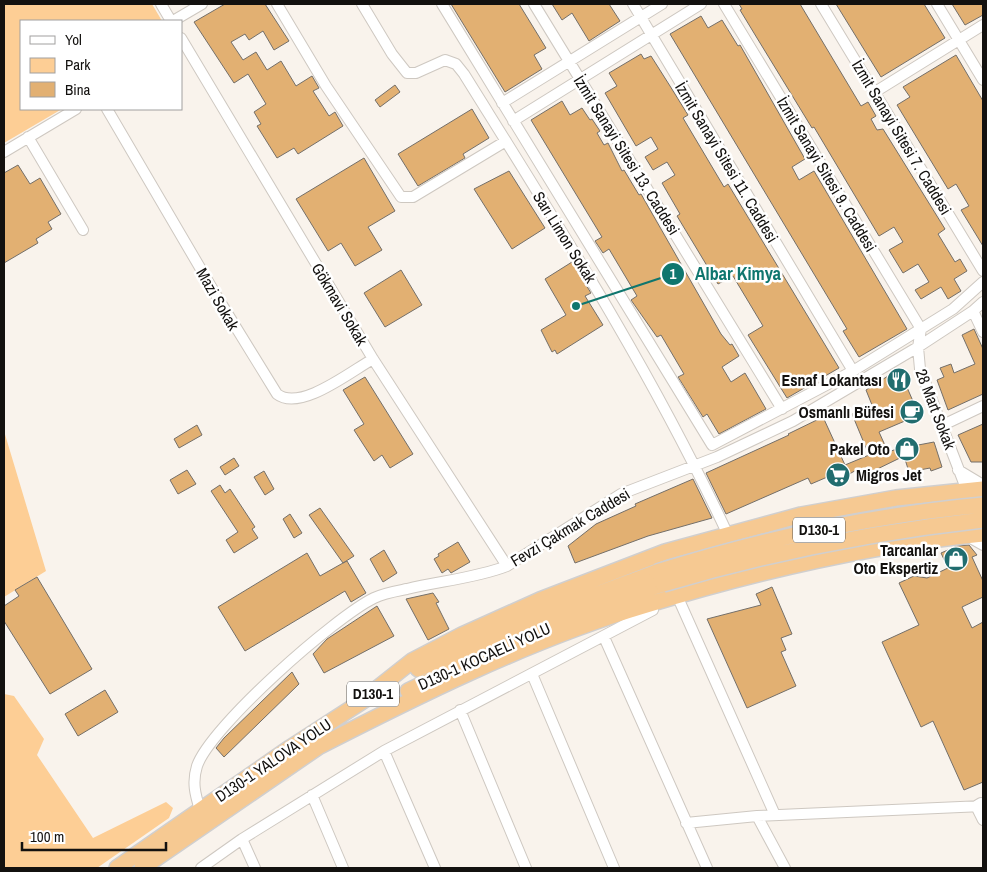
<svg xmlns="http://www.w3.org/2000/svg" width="987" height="872" viewBox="0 0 987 872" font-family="'Archivo Narrow',sans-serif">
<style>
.green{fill:#fdce95}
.building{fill:#e2b072;stroke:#746f69}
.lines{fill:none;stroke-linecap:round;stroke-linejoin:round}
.minor-casing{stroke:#cec8c1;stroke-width:12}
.highway-casing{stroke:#d0cfcf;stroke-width:18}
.minor{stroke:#fff;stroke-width:10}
.highway{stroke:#f6c992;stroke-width:15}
.highway-bridge-casing{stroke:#d0cfcf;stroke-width:18;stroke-linecap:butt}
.highway-bridge{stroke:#f6c992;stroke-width:15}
.labels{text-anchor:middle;stroke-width:5;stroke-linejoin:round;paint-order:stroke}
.shield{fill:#fff;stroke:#5a5857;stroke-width:1}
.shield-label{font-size:15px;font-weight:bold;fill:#13110f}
.street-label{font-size:16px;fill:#13110f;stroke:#fff}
.poi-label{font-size:16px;font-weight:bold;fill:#13110f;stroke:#fff;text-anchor:end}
.leader{fill:none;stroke:#0f766e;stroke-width:2}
.callout-dot{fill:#0f766e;stroke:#fff;stroke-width:2}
.mark-label{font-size:15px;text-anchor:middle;font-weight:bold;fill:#fff}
.callout-label{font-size:18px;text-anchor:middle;font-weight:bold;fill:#0f766e;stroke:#fff;stroke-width:5;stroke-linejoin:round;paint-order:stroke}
</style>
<rect width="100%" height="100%" fill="#f9f3ec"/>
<!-- green -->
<path class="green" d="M4,4H152L162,21H21V109H62L4,143Z
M4,431L46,571L4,597Z
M4,694L14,696L44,739L37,755L93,838L166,802L173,808L169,818L97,868H4Z"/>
<!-- building -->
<path class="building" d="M225,4H265L289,41L274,50L263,31L249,40L245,34L231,42L243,60L256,52L267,70L281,61L296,86L312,76L319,88L313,91L329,116L335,112L343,126L298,154L294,148L277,158L257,126L261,124L254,112L266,104L248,74L234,83L194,22Z
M451,4H519L546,48L534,55L542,69L505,92Z
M552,4H609L620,21L589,41L572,13L562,20Z
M739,4H800L861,106L868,102L876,116L871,119L877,130L883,129L945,229L938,234L955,262L960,259L967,271L954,279L961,291L948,299L941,287L921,299L915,290L929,282L918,264L903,273L889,250L903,242L894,227L879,236L814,127L812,128L757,38L740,10L742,9Z
M836,4H924L945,38L881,77Z
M952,4H983V15L965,25Z
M701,16L708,28L722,20L738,46L740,45L805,159L792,167L799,180L814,171L907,329L859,357L843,331L847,329L670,34Z
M641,54L644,59L651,56L670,86L688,115L683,118L724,187L728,184L839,368L787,398L748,335L763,326L733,276L718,284L677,216L680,214L662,183L675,175L667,162L653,170L645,157L658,149L651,137L636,146L605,93L617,86L609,73Z
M956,55L983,101V246L961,210L969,206L956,184L948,189L897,105L910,97L903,87Z
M395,85L400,92L380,107L375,100Z
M562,101L570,115L582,108L590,120L592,119L600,131L597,133L604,145L608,143L622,171L624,170L639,195L641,194L721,334L730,345L732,344L739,356L722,367L731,382L745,373L766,409L719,434L707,414L703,417L678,377L684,374L661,335L657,337L631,300L637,296L609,249L603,253L595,241L602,237L531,120Z
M472,109L489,138L463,154L465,158L418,186L398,154Z
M364,158L395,211L368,227L382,250L355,266L341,243L328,251L296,199Z
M18,165L30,184L40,178L61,214L48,222L52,229L36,239L38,243L4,263V173Z
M509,171L545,228L512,249L474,189Z
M572,262L591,293L585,296L603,325L557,354L555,350L552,352L541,330L566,315L545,279Z
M401,270L422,305L385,327L364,293Z
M974,329L983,349V394L948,410L937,380L944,377L940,368L951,364L954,373L975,364L962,335Z
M899,369L919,415L879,432L888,452L912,444L913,446L934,442L942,467L931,471L930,468L909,472L904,456L863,476L860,468L835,482L832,475L811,484L808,478L726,514L706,473L789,435L788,434L823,417L845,465L869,455L852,414L872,405L866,390Z
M365,377L413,454L390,468L382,455L374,461L354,430L364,424L343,390Z
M983,424V462H971L958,435Z
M197,425L202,435L179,448L174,439Z
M234,458L239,466L225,475L220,467Z
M187,470L196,484L178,494L170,480Z
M264,471L274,489L265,495L254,477Z
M693,479L712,518L648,536L575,563L568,546L596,524L636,506L635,504Z
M220,485L225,493L230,489L255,527L252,529L258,538L234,553L226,540L238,532L211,491Z
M320,508L354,556L343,563L347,561L366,593L351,602L345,591L245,651L218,607L307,553L320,576L343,563L309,515Z
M290,514L302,533L294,538L283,519Z
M458,542L470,562L451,573L448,569L442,573L434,559L439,556L438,554Z
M969,545L977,555L972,557L983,581V597L962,607L972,628L983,622V782L964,790L933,721L921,727L882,642L919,625L899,583L914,576L927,578L948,568L941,553L957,546Z
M384,550L397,573L383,582L370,559Z
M37,577L92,669L50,694L4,621V606L19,596L15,590Z
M772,587L792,634L781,638L786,650L781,652L796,686L747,708L707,619L761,605L756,594Z
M433,593L439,602L436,603L449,629L428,640L406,599Z
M377,606L394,636L324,673L313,654L327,639Z
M292,672L299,684L224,757L216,748L224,738Z
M105,690L118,712L78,736L65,714Z"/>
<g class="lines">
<defs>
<path id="minor" d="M161,4L171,21
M277,4L326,86L401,197H413L506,141
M362,4L392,54L407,73H416L445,60L456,64L464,74C558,225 653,373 728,535
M442,4L712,445L853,371L953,309L983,282
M534,4L782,409
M633,4L853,371
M724,4L921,329L918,347L920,369L969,496
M821,4L983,271
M937,4L983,80
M173,21L202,4
M181,38L373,359L507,566
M875,92L983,25
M502,103L662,4
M107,109L216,295L277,394C300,412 350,372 373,359
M513,121L701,4
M28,137L83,230
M4,152L76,109
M973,311L983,332
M943,425L983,406
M958,470L983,485
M967,536L983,545
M679,600L775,815
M604,637L707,868
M532,674L614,868
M460,710L526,868
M384,751L435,868
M312,795L343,868
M981,803L976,806L983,820
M200,810C195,794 192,782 197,766C211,726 335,617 374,598C384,593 397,591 407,589C440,581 476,578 507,566L621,494L717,457L793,421L918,347L973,311L983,302
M757,816L785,868
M686,823L757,816L983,806
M242,839L255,868
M201,868L242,839L384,751L653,610"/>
<path id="highway" d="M418,669L546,613L657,572
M408,691L489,652L624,597L663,584
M364,699L412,661L462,635L540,600L665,552L801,515L896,498L983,489
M310,751C415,697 529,640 643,606C754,572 868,545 983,534
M117,868L290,748L372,695
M142,868L318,747"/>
</defs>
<!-- minor casing -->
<use href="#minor" class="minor-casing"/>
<!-- highway casing -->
<use href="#highway" class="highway-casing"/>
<!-- minor -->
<use href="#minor" class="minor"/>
<!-- highway -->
<use href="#highway" class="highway"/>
<defs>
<path id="highway-bridge" d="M657,572C763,539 873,515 983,505
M663,584C768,553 874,532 983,520"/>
</defs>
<!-- highway-bridge casing -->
<use href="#highway-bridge" class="highway-bridge-casing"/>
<!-- highway-bridge -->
<use href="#highway-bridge" class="highway-bridge"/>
</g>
<!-- icons -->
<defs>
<symbol id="restaurant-disc" viewBox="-11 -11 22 22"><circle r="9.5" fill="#216d6f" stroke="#fff"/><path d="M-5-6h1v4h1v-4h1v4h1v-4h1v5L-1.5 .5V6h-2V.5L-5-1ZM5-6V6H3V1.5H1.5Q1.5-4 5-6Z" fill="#fff"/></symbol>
<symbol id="cafe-disc" viewBox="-11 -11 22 22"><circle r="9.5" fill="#216d6f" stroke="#fff"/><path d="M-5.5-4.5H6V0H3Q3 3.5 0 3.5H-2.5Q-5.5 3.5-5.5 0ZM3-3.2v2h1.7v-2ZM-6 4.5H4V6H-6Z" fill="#fff"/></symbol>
<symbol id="shop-disc" viewBox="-11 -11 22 22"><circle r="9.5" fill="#216d6f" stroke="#fff"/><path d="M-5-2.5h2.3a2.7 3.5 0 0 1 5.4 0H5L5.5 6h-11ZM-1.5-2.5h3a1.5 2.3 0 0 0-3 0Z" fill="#fff"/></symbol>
<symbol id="supermarket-disc" viewBox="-11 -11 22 22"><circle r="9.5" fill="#216d6f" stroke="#fff"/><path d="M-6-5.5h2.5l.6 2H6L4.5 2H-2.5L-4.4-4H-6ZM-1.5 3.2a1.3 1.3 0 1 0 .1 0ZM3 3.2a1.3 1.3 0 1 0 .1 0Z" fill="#fff"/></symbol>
</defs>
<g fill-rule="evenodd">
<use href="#restaurant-disc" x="885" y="366" width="28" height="28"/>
<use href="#cafe-disc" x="898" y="398" width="28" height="28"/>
<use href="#shop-disc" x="893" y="435" width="28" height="28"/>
<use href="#supermarket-disc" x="824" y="461" width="28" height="28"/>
<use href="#shop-disc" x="942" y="545" width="28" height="28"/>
</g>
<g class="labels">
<!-- shield labels -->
<g class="shield">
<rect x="793" y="517.5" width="52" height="25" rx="4"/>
<rect x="347" y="681.5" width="52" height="25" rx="4"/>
</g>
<g class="shield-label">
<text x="819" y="535">D130-1</text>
<text x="373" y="699">D130-1</text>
</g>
<!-- street labels -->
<g class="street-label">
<text transform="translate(902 137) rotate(59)" y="6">İzmit Sanayi Sitesi 7. Caddesi</text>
<text transform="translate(627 155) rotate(58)" y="6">İzmit Sanayi Sitesi 13. Caddesi</text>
<text transform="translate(727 162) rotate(59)" y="6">İzmit Sanayi Sitesi 11. Caddesi</text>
<text transform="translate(827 174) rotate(59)" y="6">İzmit Sanayi Sitesi 9. Caddesi</text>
<text transform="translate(565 237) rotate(58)" y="6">Sarı Limon Sokak</text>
<text transform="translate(218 299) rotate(60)" y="6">Mazi Sokak</text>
<text transform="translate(340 304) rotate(59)" y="6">Gökmavi Sokak</text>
<text transform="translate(936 409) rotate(69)" y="6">28 Mart Sokak</text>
<text transform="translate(570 527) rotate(-31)" y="6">Fevzi Çakmak Caddesi</text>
<text transform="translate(484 656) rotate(-24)" y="6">D130-1 KOCAELİ YOLU</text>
<text transform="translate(273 760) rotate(-34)" y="6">D130-1 YALOVA YOLU</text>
</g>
<!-- poi labels -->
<g class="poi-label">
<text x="882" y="386">Esnaf Lokantası</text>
<text x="894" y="418">Osmanlı Büfesi</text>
<text x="890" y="455">Pakel Oto</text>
<text x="856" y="481" text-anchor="start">Migros Jet</text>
<text x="938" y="556">Tarcanlar<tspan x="938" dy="18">Oto Ekspertiz</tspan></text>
</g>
</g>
<!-- callouts -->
<path class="leader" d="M576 306L673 274"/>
<g class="callout-dot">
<circle cx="576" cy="306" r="5"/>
<circle cx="673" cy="274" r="12"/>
</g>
<g class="mark-label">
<text x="673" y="279">1</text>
</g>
<g class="callout-label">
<text x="738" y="280">Albar Kimya</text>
</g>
<!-- border -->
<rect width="987" height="872" fill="none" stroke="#13110f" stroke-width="10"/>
<!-- legend -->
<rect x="20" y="20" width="162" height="90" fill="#ffffff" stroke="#a1a09f"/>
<rect x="30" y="36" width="25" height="8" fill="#ffffff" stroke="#a1a09f"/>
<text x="65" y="45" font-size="15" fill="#13110f">Yol</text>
<rect x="30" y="58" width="25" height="15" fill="#fdce95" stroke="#a1a09f"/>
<text x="65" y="70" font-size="15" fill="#13110f">Park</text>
<rect x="30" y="82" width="25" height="15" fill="#e2b072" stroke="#a1a09f"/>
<text x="65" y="95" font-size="15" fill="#13110f">Bina</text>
<!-- scale -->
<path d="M22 842v8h144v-8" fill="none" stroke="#13110f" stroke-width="2.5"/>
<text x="30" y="842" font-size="15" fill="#13110f" stroke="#ffffff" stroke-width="4" paint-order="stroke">100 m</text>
</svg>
